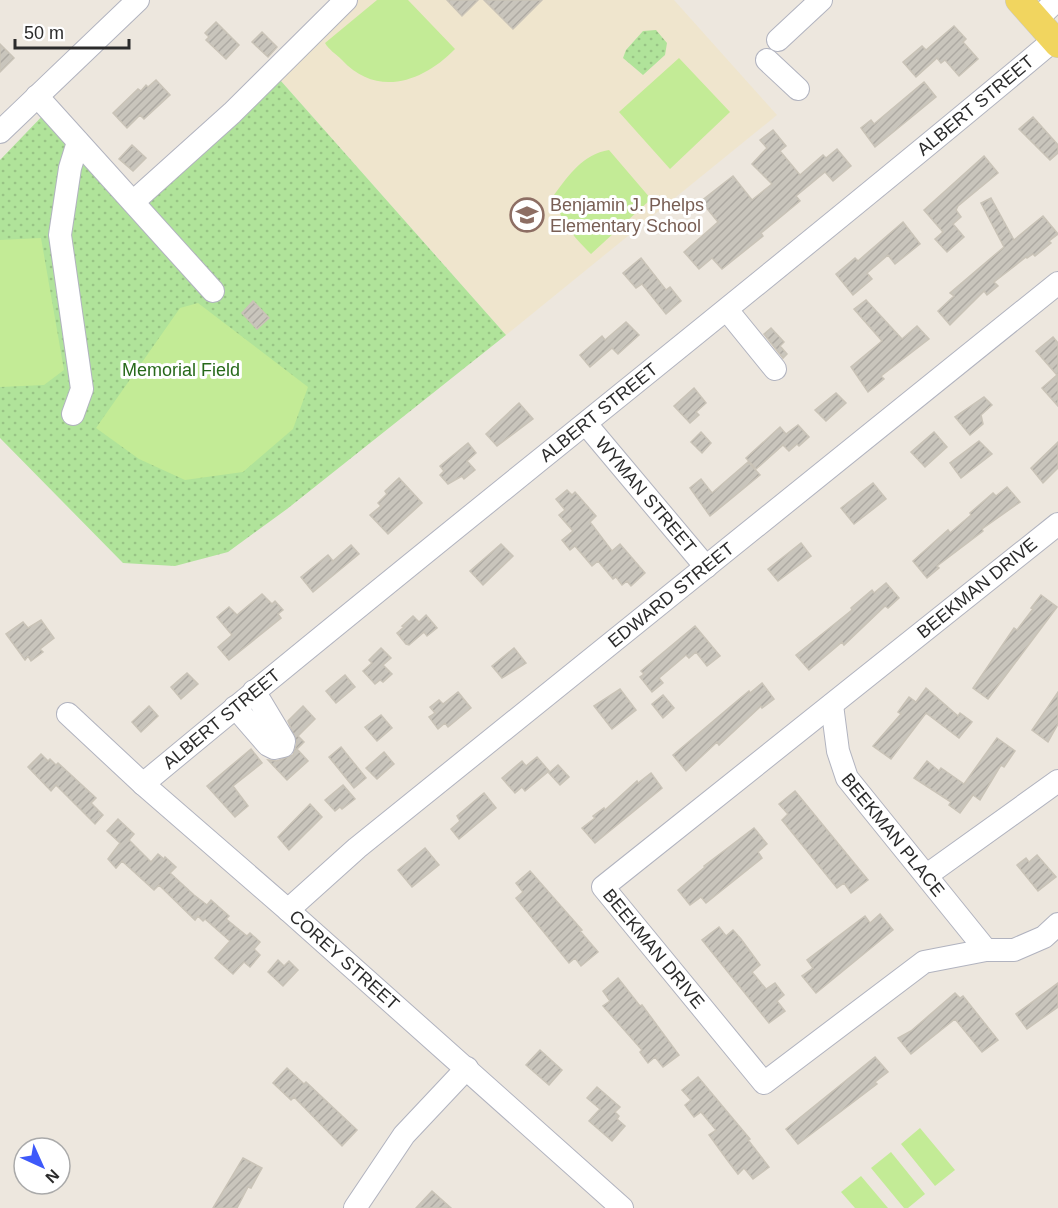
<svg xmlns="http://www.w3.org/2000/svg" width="1058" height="1208" viewBox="0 0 1058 1208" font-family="Helvetica,sans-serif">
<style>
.education{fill:#efe5cd}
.grass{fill:url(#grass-dots)}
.pitch{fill:#c3eb96}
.building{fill:url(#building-hatch);stroke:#c9c3b7;stroke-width:1.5}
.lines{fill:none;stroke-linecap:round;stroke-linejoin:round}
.minor-casing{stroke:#b1b3bf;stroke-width:24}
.major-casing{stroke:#c8c8c8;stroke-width:28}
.minor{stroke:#fff;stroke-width:22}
.major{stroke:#f1d55f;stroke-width:27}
.labels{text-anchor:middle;stroke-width:6;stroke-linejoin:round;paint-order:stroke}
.street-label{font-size:18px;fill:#2b2b2b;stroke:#fff}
.education-label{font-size:18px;fill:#785e54;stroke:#fff;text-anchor:start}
.park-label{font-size:18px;fill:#27691a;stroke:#fff}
</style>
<defs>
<pattern id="grass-dots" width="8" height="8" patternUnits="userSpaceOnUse" patternTransform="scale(1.5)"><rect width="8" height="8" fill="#b0e39a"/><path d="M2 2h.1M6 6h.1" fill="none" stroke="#98c385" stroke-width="1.8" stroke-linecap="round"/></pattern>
<pattern id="building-hatch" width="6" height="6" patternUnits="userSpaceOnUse" patternTransform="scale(1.5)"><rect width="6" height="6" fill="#c9c5bc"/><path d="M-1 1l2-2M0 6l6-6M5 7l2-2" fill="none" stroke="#ada9a2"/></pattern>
</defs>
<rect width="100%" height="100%" fill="#ede7de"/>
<!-- education -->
<path class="education" d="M343,0H674L777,115L506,335L273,72Z"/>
<!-- grass -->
<path class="grass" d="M656,30L667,43L665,55L643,75L623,58L626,50L643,31Z
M273,72L506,335L287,509L228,552L175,566L123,563L0,438V160L49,109L133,202Z"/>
<!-- pitch -->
<path class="pitch" d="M377,0H408L455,49C423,82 377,98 342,60C336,54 329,50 325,43Z
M679,58L730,112L670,169L619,112Z
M609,150L651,199L591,254C572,235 560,221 554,195C569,175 583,154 609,150Z
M41,238L64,370L44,385L0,387V240Z
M198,303L308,387L293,429L243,472L185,480L139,459L96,428L180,308Z
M920,1128L955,1170L935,1186L901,1144Z
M891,1152L925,1194L908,1208H904L871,1168Z
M861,1176L888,1208H855L841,1192Z"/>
<!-- building -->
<path class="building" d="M447,0H478L462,16Z
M484,0H542L513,29Z
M216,22L239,45L226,59L206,40L209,37L205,33Z
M954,26L966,39L963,42L978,59L959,76L945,60L941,63L937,58L916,77L903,62L922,46L926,50Z
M262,32L277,47L268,57L252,42Z
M0,44L14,58L0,72Z
M156,80L170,95L144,119L140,115L127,128L113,113L138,89L141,91L146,85L148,87Z
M924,82L936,97L875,147L861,128L871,120L874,124Z
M1033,117L1058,145V153L1050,160L1019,129Z
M773,130L786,146L780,151L800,175L823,155L826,158L837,149L851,166L833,181L825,172L796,196L800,201L761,233L763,236L722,269L712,258L699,269L684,252L718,222L701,201L733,176L752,200L772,184L752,164L767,148L760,140Z
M132,145L146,158L133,171L119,159Z
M984,156L998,173L958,206L956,210L961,217L953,224L964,237L947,252L935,239L943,232L924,210Z
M991,198L1014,240L1043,216L1058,234L1049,241L1051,243L1035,256L1033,254L1027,258L1026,257L994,282L998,286L987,295L984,291L950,325L938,311L954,296L950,293L1004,247L981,203Z
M903,222L920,244L895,264L888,255L867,273L872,279L853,295L836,274L855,258L858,261Z
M641,258L666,290L670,287L681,301L666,314L642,284L636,288L623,273Z
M866,300L902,339L917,326L929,339L881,376L884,379L868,392L851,367L882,341L854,309Z
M253,301L269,318L257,329L242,313Z
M626,322L639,335L618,354L612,348L590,367L580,355L602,336L605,340Z
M771,328L784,342L780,346L787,354L783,358L764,334Z
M1053,337L1058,343V406L1042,388L1057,375L1036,351Z
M694,388L706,403L696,412L699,415L690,423L674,406Z
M836,393L846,403L826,421L815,410Z
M984,397L992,405L981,415L983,424L970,435L955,417Z
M519,403L533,419L497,446L486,434Z
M798,425L809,437L799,446L797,444L789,451L783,445L756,469L746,458L780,427L786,434Z
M701,432L711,443L702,453L691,442Z
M934,432L947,447L925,467L911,452Z
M979,441L992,454L961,478L950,463Z
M1058,442V468L1043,483L1031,468Z
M468,443L476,453L467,461L475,470L464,479L462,476L448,484L440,475L444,471L440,466Z
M748,462L760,475L710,516L690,488L701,479L712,493Z
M399,478L422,503L388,534L370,515L381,506L378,503L387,494L385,491Z
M873,483L886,499L854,524L841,508Z
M1007,487L1020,502L982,529L983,531L937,566L939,568L927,578L913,561L948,530L950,533L971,515L970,513L993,493L996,496Z
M567,490L572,495L575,492L596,516L590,522L612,551L620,544L645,573L631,586L627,581L622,585L616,577L613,579L598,561L592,566L575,546L570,550L562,540L573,531L559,515L565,510L556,499Z
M801,543L811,556L778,581L768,569Z
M501,544L513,556L483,585L470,571Z
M351,545L359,554L313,592L301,577L328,555L333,561Z
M886,583L899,598L888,608L885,606L844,645L842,642L809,670L796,655L852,610L851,608L872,590L874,593Z
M262,594L272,604L275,601L283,610L278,614L281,618L229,660L218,647L232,635L217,617L229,607L237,615Z
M1041,595L1057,607L988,699L973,688L1014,628L1017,630L1033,609L1031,608Z
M426,615L437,628L427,636L424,632L409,645L406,644L397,633L404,627L402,626L413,616L419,622Z
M41,620L54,638L40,649L43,652L31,661L28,656L25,660L6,634L23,622L28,628Z
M695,626L720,656L707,666L696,652L689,658L686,655L659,678L663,683L652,692L640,677L644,674L641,671Z
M381,648L391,658L383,665L392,674L383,682L380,680L375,684L363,671L372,663L369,660Z
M514,648L526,663L502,678L492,666Z
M187,673L198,684L181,699L171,687Z
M345,675L355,687L336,703L326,691Z
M762,683L774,699L762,708L761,706L719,745L717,742L686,771L673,755L749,691L750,693Z
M926,688L958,716L960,713L972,722L959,738L926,713L891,759L873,746L901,714L898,712L909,697L916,702Z
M620,689L636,710L612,729L594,706Z
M458,692L471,708L448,727L445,723L438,729L429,717L435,713L430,707L439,700L443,704Z
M1058,692V724L1048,742L1032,730Z
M663,695L674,708L663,718L652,704Z
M149,706L158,716L141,732L132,722Z
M303,706L315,719L298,736L304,742L297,749L308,761L287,780L268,760L277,761L293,755L297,743L288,721Z
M381,715L392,728L377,741L365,727Z
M997,738L1015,751L1004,767L1001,765L980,800L973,795L960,813L949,805L951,802L914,778L927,761L939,771L941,768L964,784Z
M341,747L366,778L354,788L329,757Z
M251,749L262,763L233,786L248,806L235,817L207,786Z
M384,752L394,764L377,779L366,768Z
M41,754L48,761L50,759L56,765L58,763L96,798L91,803L103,815L95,824L56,785L51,791L28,767Z
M537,757L549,771L525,791L522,787L515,793L502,778L522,761L526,766Z
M558,765L569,777L560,785L549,773Z
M651,773L662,788L595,843L582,828L595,818L593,816L604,808L605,810L637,781L638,783Z
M343,785L355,799L342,809L340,807L335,811L325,800Z
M795,791L868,880L851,893L844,883L837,888L782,820L788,814L779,804Z
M484,793L496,808L459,839L451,829L460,821L457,816Z
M310,804L322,817L289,850L278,837Z
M118,819L134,834L129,840L151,862L158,854L164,859L165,857L176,867L170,873L194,895L207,905L211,900L229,916L226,919L247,936L250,933L260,942L254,949L260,955L250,967L244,962L233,974L215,958L230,941L205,919L203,921L198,916L195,920L159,885L154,890L122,861L116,868L108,859L120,843L107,831Z
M754,828L767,844L758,852L762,858L706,903L701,897L690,905L678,890L705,867L704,866Z
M425,848L439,865L412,887L398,870Z
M1037,855L1056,877L1038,891L1017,865L1026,858L1029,862Z
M530,871L582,930L580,931L598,952L581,966L575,958L569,963L516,898L523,892L516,883Z
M880,914L893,930L816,993L802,976L813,968L807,960L865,916L870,923Z
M719,927L726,936L733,930L741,939L760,965L752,972L766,989L775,983L784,995L777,1001L785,1011L769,1023L702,940Z
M278,960L284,966L289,961L298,970L283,986L268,972Z
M618,978L640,1006L642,1005L679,1055L663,1067L655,1057L648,1063L640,1052L642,1050L603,1006L610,1001L603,991Z
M1058,983V1007L1027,1029L1016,1014Z
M955,993L960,998L963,996L998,1040L982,1052L955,1019L911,1054L898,1038L911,1031Z
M540,1050L562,1070L549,1085L526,1065Z
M875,1057L888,1072L875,1082L877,1084L798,1144L786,1129Z
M287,1068L304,1084L306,1082L357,1130L342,1146L294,1097L291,1100L273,1083Z
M698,1077L750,1139L748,1140L769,1167L753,1179L744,1168L738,1174L728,1161L709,1135L716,1130L701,1112L694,1117L685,1105L691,1100L682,1090Z
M597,1087L620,1107L615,1112L619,1116L617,1119L625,1126L612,1141L589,1121L600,1109L587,1098Z
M243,1158L262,1168L251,1188L248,1187L237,1208H213Z
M432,1191L451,1208H416Z"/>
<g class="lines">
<defs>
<g id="minor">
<path d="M1036,20L1057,0"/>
<path d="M778,40L821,0"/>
<path d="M767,60L798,89"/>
<path d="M37,96L213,291"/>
<path d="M0,132L138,0"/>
<path d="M133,202L232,113L346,0"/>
<path d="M727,310L775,369"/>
<path d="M73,414L82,389L60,235L70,168L78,142"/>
<path id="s1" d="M586,424L706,567"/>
<path id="s2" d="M1058,524L603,887L764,1083L924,962L986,950H1014L1044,937L1058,924"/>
<path id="s3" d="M832,705L838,751L847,778L986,950"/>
<path d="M235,707L268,745L274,748L283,746L284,741L254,691"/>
<path id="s4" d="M68,714L143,784L288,910L622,1208"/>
<path id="s5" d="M143,784C444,533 754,292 1054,40"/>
<path d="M927,875L1058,781"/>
<path id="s6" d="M288,910L357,848L1058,283"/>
<path d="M355,1208L404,1135L467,1068"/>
</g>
<path id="major" d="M1019,0L1058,44"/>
</defs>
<!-- minor casing -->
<use href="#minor" class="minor-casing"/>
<!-- major casing -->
<use href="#major" class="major-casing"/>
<!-- minor -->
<use href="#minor" class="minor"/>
<!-- major -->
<use href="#major" class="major"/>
</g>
<!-- icons -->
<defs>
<symbol id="school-ring" viewBox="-11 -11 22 22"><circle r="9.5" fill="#fff" stroke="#8d6e63" stroke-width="1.5"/><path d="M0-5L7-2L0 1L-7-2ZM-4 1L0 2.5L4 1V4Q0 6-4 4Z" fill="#8d6e63"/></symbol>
</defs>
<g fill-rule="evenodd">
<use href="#school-ring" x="508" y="196" width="38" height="38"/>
</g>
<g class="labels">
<!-- street labels -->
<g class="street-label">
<text dy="6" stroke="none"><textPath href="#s5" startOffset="1074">ALBERT STREET</textPath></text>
<text dy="6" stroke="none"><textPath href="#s5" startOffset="588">ALBERT STREET</textPath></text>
<text dy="6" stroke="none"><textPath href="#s1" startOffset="93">WYMAN STREET</textPath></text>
<text transform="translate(977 588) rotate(-39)" y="6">BEEKMAN DRIVE</text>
<text dy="6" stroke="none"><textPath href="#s6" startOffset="496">EDWARD STREET</textPath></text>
<text dy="6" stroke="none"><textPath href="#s5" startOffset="102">ALBERT STREET</textPath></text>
<text dy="6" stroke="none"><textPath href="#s3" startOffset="148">BEEKMAN PLACE</textPath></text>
<text dy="6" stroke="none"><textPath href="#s2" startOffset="662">BEEKMAN DRIVE</textPath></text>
<text dy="6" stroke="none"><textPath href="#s4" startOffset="370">COREY STREET</textPath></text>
</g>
<!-- education labels -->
<g class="education-label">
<text x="550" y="211">Benjamin J. Phelps<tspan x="550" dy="21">Elementary School</tspan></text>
</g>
<!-- park labels -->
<g class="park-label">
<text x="181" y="376">Memorial Field</text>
</g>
</g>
<!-- north arrow -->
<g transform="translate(42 1166) rotate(135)"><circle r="28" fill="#ffffff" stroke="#aaaaaa" stroke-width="1.5"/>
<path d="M0-4.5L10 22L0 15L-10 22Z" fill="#3e59fa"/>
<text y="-9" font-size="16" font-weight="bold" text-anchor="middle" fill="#2b2b2b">N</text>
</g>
<!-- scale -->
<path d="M15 39v9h114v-9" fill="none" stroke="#2b2b2b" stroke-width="3"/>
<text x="24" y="39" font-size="18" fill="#2b2b2b" stroke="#ffffff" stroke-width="4.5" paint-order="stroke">50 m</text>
</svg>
